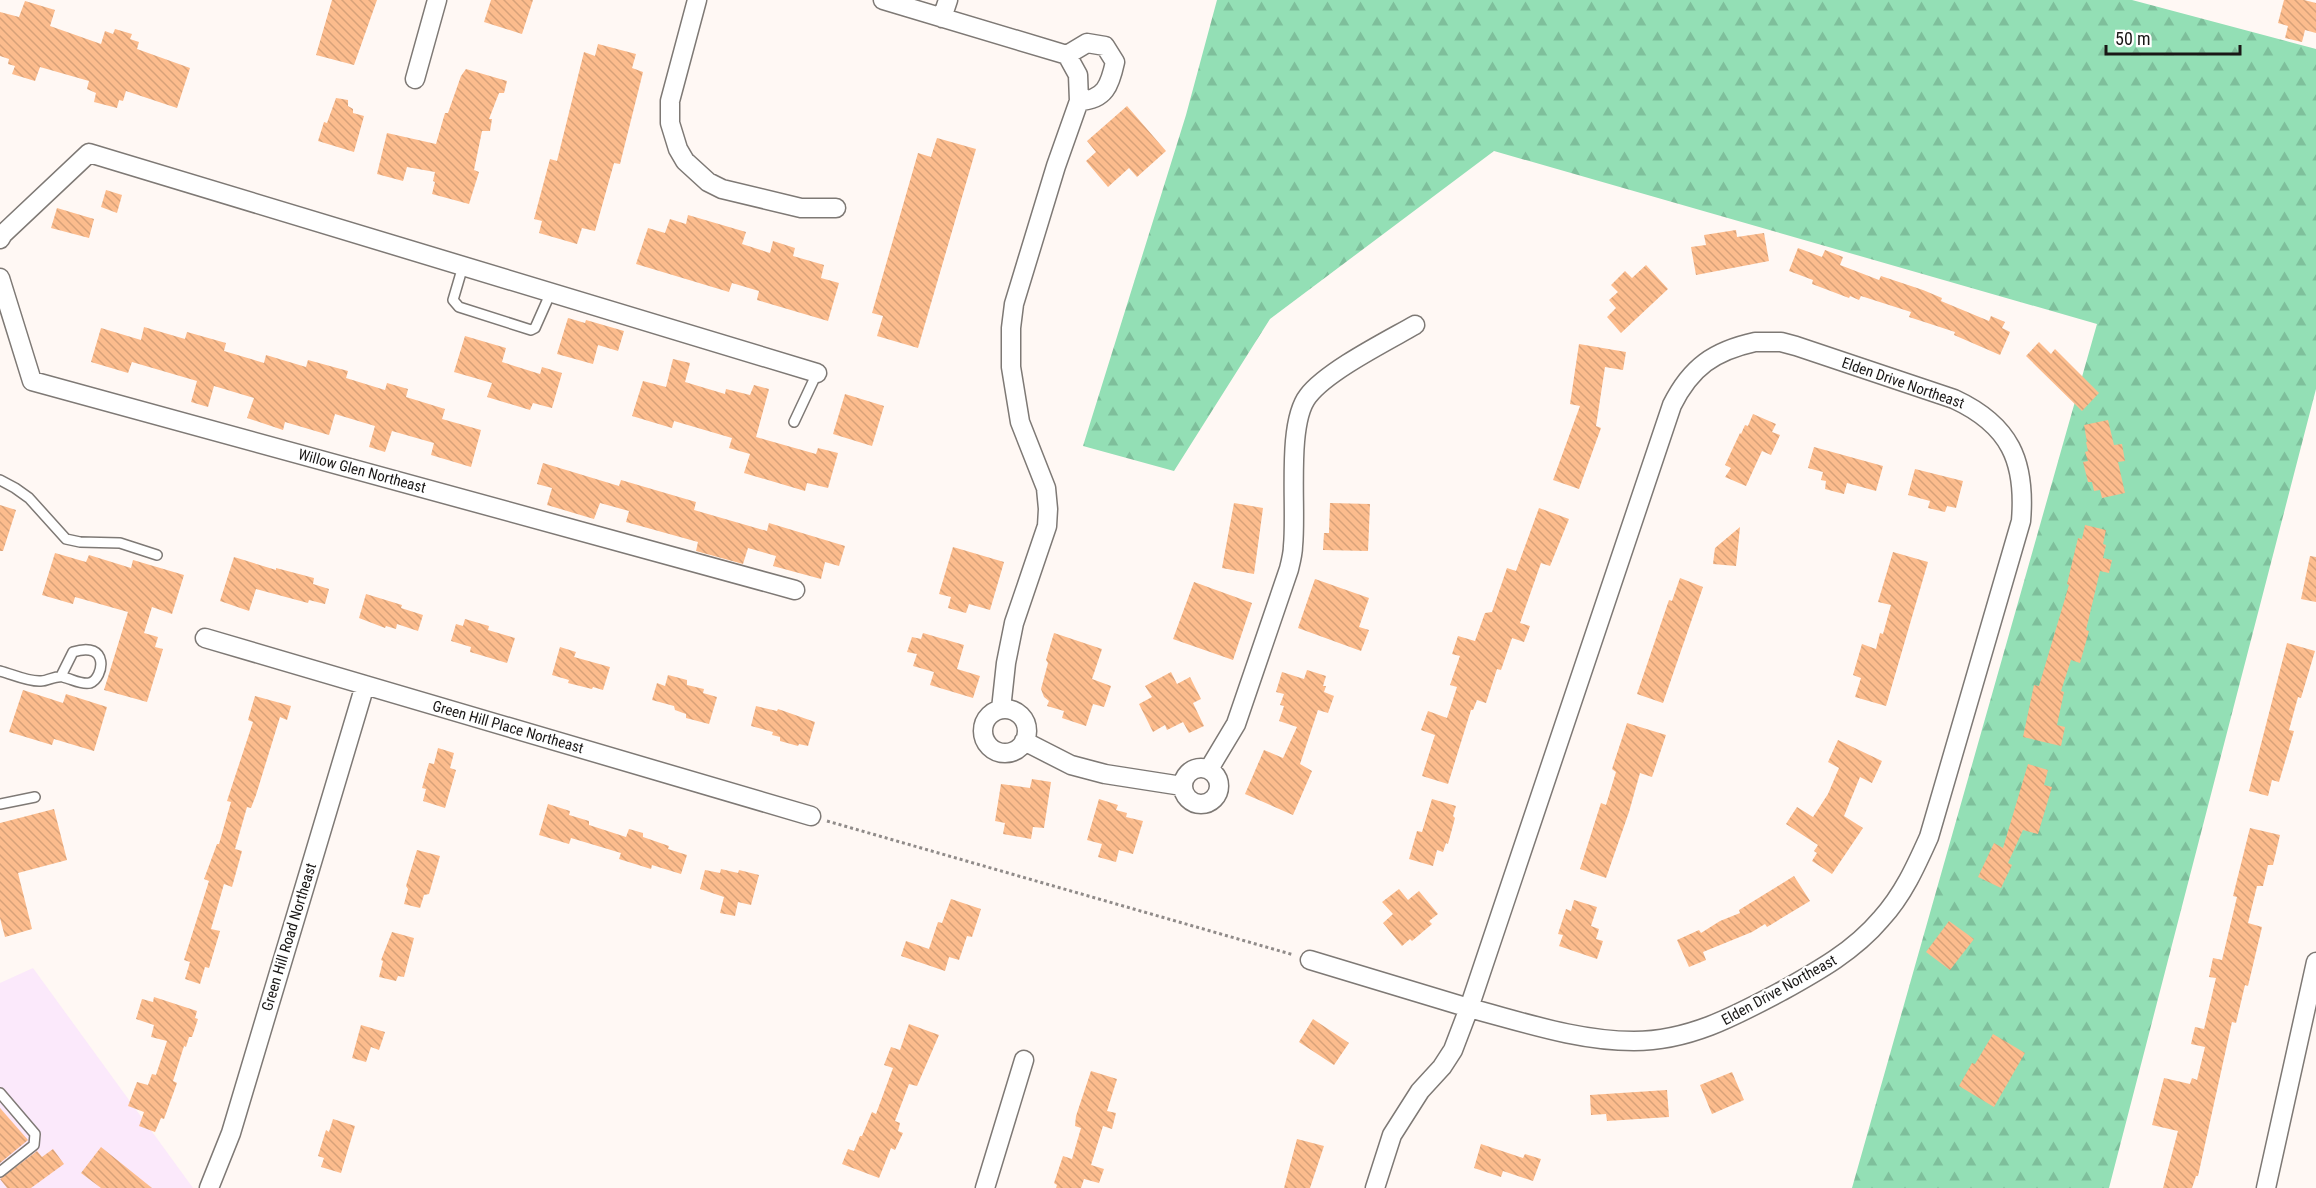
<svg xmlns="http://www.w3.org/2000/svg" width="2316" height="1188" viewBox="0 0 2316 1188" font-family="'Roboto Condensed',sans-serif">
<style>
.commercial{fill:#fbe9fb}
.forest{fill:url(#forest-firs)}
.building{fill:url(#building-back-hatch)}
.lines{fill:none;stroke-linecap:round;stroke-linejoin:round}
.lane-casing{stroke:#7e7975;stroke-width:12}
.street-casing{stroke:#7e7975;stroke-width:21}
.path{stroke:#908b89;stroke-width:3;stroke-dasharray:3 3;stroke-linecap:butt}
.lane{stroke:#fff;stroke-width:9}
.street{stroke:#fff;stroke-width:18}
.labels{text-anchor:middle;stroke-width:4.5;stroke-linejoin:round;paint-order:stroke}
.street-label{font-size:15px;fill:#1a1817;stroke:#fff}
</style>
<defs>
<pattern id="forest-firs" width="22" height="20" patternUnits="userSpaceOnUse" patternTransform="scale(1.5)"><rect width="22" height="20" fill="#93dfb5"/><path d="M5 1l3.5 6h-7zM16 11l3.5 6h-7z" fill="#7ebf9b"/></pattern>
<pattern id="building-back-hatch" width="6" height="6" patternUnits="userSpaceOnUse" patternTransform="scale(1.5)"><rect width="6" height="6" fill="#fcbc8d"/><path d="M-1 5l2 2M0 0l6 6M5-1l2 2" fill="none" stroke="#d7a179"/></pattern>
</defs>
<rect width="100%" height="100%" fill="#fff8f4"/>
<!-- commercial -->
<path class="commercial" d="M33,968L193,1188H0V983Z"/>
<!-- forest -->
<path class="forest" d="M1217,0H2132L2316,49V389L2109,1188H1852L2097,324L1494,151L1270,319L1174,471L1083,446L1186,115Z"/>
<!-- building -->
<path class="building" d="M332,0H377L354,65L316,55Z
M491,0H533L522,34L484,22Z
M2284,0H2304L2316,3V33L2305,30L2302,42L2285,38L2288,26L2278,23Z
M25,1L55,10L50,26L101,44L105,31L113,34L115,29L132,34L130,39L139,42L137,49L190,68L177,108L126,91L123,101L119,100L117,108L94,102L96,93L87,89L89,81L40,67L35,81L12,74L15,66L8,64L9,59L0,56V12L19,17Z
M598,44L636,54L632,68L643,72L620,164L614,163L595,231L582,228L577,244L539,233L542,221L534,219L550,159L557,161L584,52L595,56Z
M466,69L507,81L504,93H499L489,119H492L490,131H482L474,170L479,172L469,204L432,194L435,182L433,181L435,172L407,167L403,181L377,174L387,133L436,144L445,113H448L461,76Z
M336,98L348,100V106L353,109V113L364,116L354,152L318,141L324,122L327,123Z
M1127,106L1166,151L1137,177L1129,168L1108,187L1086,161L1096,152L1087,141Z
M937,138L976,149L918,348L877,336L883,316L872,313L918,153L931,157Z
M106,190L122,195L117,213L101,207Z
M57,208L94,219L89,238L51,228Z
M688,215L746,232L742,244L770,253L773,241L795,248L793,256L824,265L821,278L839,283L828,321L757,300L759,291L732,283L729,292L636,264L648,228L665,233L670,219L686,224Z
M1736,230L1737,237L1764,233L1769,261L1696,275L1691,247L1706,245L1704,235Z
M1798,248L1822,257L1825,250L1843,257L1840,265L1879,280L1881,276L1923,290L1942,298L1941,301L1989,321L1991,316L2005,322L2002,328L2010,332L2000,355L1954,335L1955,332L1909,317L1911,312L1861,296L1859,300L1850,296L1849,298L1812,284L1813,280L1789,271Z
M1646,265L1668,289L1621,333L1607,317L1616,308L1609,300L1618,292L1611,285L1625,271L1632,278Z
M568,318L585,323L586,320L624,331L618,351L598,345L593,364L557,354Z
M144,327L185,339L187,332L226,343L224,351L264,363L266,355L306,367L308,360L348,371L346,378L385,390L387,383L408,389L406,397L445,409L442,419L481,430L471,467L431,455L434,443L392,431L385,452L369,447L375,426L335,414L329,435L285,422L283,430L247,418L254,398L214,386L208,407L191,402L197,381L132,362L128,373L91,362L101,328L141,340Z
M465,336L506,348L502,362L540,374L542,367L562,373L552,408L533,403L530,410L487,397L492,383L454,372Z
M2039,342L2051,354L2055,349L2099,393L2082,411L2026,356Z
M1579,344L1626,352L1623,370L1605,367L1596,426L1601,428L1579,489L1553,480L1580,406L1570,404Z
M673,359L690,363L685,382L725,394L726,389L750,395L754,385L769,389L756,437L816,454L818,448L838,453L828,488L807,483L805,491L744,473L750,454L729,448L732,438L674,421L672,428L632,416L643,381L666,387Z
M845,394L884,406L872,446L833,434Z
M1753,414L1776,424L1772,432L1780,435L1771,455L1762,451L1746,486L1725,477L1731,468L1725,465L1740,433L1741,434L1745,425L1748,426Z
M2108,420L2114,445L2122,444L2125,461L2118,462L2125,493L2102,498L2100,490L2094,491L2092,482H2088L2083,462L2088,461L2085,452L2088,451L2086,442H2087L2084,425Z
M1814,447L1883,466L1876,491L1847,483L1844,494L1825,489L1826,481L1821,480L1823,472L1808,468Z
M543,463L619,486L621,480L696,502L694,510L767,531L769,523L845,546L839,566L825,562L821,579L773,566L776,556L748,548L743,564L696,551L698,542L626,522L629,511L600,503L594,519L547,505L552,488L537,484Z
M1915,469L1963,481L1956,508L1947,506L1945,512L1928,508L1930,501L1908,495Z
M1234,503L1263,508L1254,574L1222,568Z
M1330,503L1370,504L1368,551L1323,550L1324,533H1329Z
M0,505L16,510L3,551H0Z
M1539,508L1569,519L1550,566L1541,563L1520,623L1530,626L1524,642L1512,638L1501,670L1497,669L1486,703L1477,700L1473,710H1471L1448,784L1422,776L1435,735L1421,730L1428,711L1447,718L1457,687L1450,685L1460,656L1452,654L1458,636L1475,641L1485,613L1492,612L1507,568L1516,571Z
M2085,525L2106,530L2103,544L2106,545L2103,558L2112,560L2109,573L2100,571L2086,630L2089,631L2080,663L2071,660L2061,691L2064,692L2057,725L2065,727L2061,746L2023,737L2034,685L2039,686L2069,585L2067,584L2078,538L2082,539Z
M1740,527L1736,566L1713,564L1715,548Z
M953,547L1004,562L990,610L969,604L966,613L948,608L951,597L939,594Z
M1893,552L1928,562L1886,706L1855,697L1861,678L1853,675L1862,644L1876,649L1880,633L1883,634L1891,605L1878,602Z
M55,553L86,562L89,555L131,568L133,560L184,575L172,614L152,607L144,633L158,637L155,647L163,649L147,702L104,690L128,612L75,597L73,604L42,595Z
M2310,556L2316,557V602L2301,599Z
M234,557L276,570V568L314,578L313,584L329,589L325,604L309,600L308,603L256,589L249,611L220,601Z
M1680,578L1703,587L1663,703L1637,694L1669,600L1672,601Z
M1315,579L1369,598L1359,627L1369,630L1361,651L1298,628Z
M1194,582L1252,603L1233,660L1173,639Z
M366,594L402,605L401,608L423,615L418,631L397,624L396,629L386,626L385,628L359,618Z
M465,619L489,626L488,630L515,638L507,663L470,652L471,647L451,641L456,624L463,626Z
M923,633L964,645L957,669L980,676L973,698L930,685L934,672L913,666L917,654L907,652L912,637L921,639Z
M1054,633L1102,649L1092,679L1111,686L1104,707L1093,704L1086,726L1062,718L1064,711L1047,706L1049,701L1044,697L1041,689L1048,663L1046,660Z
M2287,643L2315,651L2301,698L2298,697L2289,730L2294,731L2279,782L2272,780L2268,796L2249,791Z
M560,647L576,652L574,657L610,667L603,690L593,687L592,689L568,683L569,680L552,675Z
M1307,670L1326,676L1323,686H1326L1324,692L1334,696L1328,713L1318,710L1300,764L1312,771L1293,815L1245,794L1264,750L1283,758L1297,727L1279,721L1284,706L1280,705L1284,694L1276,692L1282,672L1304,679Z
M1171,672L1177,684L1190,677L1201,699L1193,703L1204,726L1189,733L1183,722L1167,730L1165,725L1153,732L1139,704L1152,697L1145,686Z
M668,675L687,680V685L704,689L703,693L717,697L709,724L686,718V714L675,710L674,706L652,700L657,683L665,686Z
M23,690L63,703L66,694L107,707L94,751L54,739L52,745L9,732Z
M255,696L291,706L287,720L280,717L256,795L251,808L247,807L235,849L242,851L232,887L224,884L211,929L220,931L209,968L205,967L200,984L185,979L190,962L184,960L209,881L204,879L217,844H219L231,802L227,801L253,722L248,720Z
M756,706L777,711L778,709L815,722L808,746L799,744L798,746L780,741V737L772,735L773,732L751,726Z
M1627,723L1666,735L1652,777L1640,773L1629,812L1606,878L1580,869L1601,803L1606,805L1616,772L1612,769Z
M1838,740L1882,761L1872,783L1860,777L1844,816L1863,828L1832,874L1812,861L1817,853L1814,851L1818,845L1786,824L1797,807L1813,817L1828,794L1839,768L1828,762Z
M438,748L454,753L450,768L456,770L445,808L423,801L426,789L422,788L429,763L434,764Z
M2028,764L2048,770L2044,785L2052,787L2038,834L2023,830L2008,863L2012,865L2001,888L1978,877L1994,843L2003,848Z
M1032,779L1051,782L1044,828L1033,827L1031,839L1003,834L1005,823L995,821L1001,784L1030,788Z
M1099,799L1118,805L1116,810L1127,813L1126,817L1143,821L1133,854L1119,850L1116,862L1098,857L1102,844L1087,840Z
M1432,799L1456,806L1453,816L1455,818L1448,844L1446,843L1443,852L1437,850L1433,866L1409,859L1417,831L1422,832Z
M548,804L570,811L569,815L589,821V825L626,837L629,829L643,833V837L669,846L668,849L687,855L681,874L652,865L651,869L619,859L621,853L571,838L569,844L539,835Z
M54,809L67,860L18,873L32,929L5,937L0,918V823Z
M2250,828L2280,835L2273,865H2268L2263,886H2257L2248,923L2262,927L2248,986L2245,985L2236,1023L2232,1022L2198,1176H2196L2192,1188H2163L2178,1131L2152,1125L2164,1078L2190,1084L2192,1078L2197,1080L2205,1047L2191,1044L2195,1027L2204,1029L2216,978L2209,977L2213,958L2222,960L2237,897L2233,896Z
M417,850L440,856L429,894L424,895L420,908L404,904L408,889L406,886Z
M721,869L738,873L739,870L759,875L751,905L738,902L735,916L720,913L724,897L700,889L705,870L720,873Z
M1794,876L1810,901L1767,927L1765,924L1752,932L1703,952L1706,960L1689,967L1677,940L1699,930L1701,933L1720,921L1740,913L1739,910Z
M1399,889L1408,900L1419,891L1438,914L1429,921L1432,924L1412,941L1410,939L1402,946L1383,923L1393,914L1382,902Z
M951,899L981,909L972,937L967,936L959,960L949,957L945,971L901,956L906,941L929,949L938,922L942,923Z
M1574,900L1597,907L1591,926L1599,929L1596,939L1603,941L1597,959L1559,946L1563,935L1558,934L1566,909L1571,911Z
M1949,921L1974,939L1950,970L1926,952Z
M392,932L414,938L404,977L398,976L396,981L379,977L383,961L381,960Z
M154,997L197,1011L195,1018L198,1019L192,1037H189L186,1047L184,1046L173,1081L177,1083L164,1119L161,1118L155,1132L139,1126L144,1112L128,1106L137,1082L148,1085L152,1074L156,1075L167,1041L151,1037L154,1025L136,1019L142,999L153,1002Z
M1313,1019L1349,1043L1334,1065L1299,1042Z
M909,1024L939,1035L917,1086L909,1084L895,1121L900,1123L898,1131L903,1133L895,1150L891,1148L879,1178L842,1164L848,1149L854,1151L860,1136H862L872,1112L876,1114L893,1068L884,1065L891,1047L900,1050Z
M361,1025L385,1032L379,1050L371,1047L366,1062L352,1058Z
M1993,1034L2025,1053L1994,1107L1959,1086L1972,1063L1975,1064Z
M1091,1071L1117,1079L1107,1111L1116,1113L1112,1129L1103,1126L1091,1165L1104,1169L1099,1183L1084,1179L1081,1188H1056L1057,1185L1054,1183L1063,1156L1072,1159L1081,1128L1075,1126L1076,1116Z
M1732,1072L1744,1100L1712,1114L1700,1085Z
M1667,1090L1669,1117L1607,1121L1606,1114L1591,1115L1590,1095Z
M0,1108L28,1140L0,1163Z
M333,1119L355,1126L341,1173L321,1167L324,1158L318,1156L326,1130L329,1132Z
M1297,1139L1324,1146L1310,1188H1284Z
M1481,1144L1523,1158L1525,1154L1541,1159L1533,1181L1503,1171L1501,1177L1474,1168Z
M101,1147L152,1188H101L81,1173Z
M53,1149L64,1164L31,1188H7L0,1179L37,1151L42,1157Z"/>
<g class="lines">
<defs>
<path id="lane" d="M463,266L453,300L459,307L531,330L535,328L551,292
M794,422L817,373
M0,480L15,488L29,498L66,539L80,542L120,543L157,555
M0,671C12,674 28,682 41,681C48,681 56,675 63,677C72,679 81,685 90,683C104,678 110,640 73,652L61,676
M0,804L35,797
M0,1093L35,1134L34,1145L0,1172"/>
<path id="street" d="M697,0L670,101V123L678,149L685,161L708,182L722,189L801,208H836
M883,0L1067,55
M942,18L948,0
M1067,55L1087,43L1105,46L1115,62C1110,85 1105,100 1079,101
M415,79L437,0
M0,239L3,234L89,153L817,373
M0,278L32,381L795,590
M1755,342H1781L1796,346L1954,399C2010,425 2026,461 2021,521L1929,837C1916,866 1903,895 1881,919C1854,951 1818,971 1782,991C1735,1016 1689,1041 1634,1041C1577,1041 1523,1022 1469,1008L1672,405C1691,367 1714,351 1755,342Z
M205,638L811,816
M1001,709L1006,663L1014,623L1047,526L1048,509L1046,488L1020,422L1011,367V328L1014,304L1056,166L1079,101L1078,75L1067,55
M983 731a22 22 0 1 1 44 0a22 22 0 1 1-44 0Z
M1024,741L1071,765L1105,774L1182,786
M1183 786a18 18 0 1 1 36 0a18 18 0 1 1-36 0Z
M1209,769L1236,724L1289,569C1291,561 1293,553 1293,546C1297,508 1286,424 1308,396C1327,371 1387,341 1415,325
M1310,960L1469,1008L1453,1050L1442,1067L1420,1091L1392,1135L1375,1188
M209,1188L231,1133L365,685
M985,1188L1024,1060
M2266,1188L2316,962"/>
</defs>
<!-- lane casing -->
<use href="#lane" class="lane-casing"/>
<!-- street casing -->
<use href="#street" class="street-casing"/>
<!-- path -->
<path class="path" d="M827,821L1294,955"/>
<!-- lane -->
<use href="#lane" class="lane"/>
<!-- street -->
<use href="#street" class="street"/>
</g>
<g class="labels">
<!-- street labels -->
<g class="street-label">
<text transform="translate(1903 383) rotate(19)" y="5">Elden Drive Northeast</text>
<text transform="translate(362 471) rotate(15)" y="5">Willow Glen Northeast</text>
<text transform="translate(508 727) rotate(16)" y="5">Green Hill Place Northeast</text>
<text transform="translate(289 937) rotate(-73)" y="5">Green Hill Road Northeast</text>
<text transform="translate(1779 990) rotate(-29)" y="5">Elden Drive Northeast</text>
</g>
</g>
<!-- scale -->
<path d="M2106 45v9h134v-9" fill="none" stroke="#1a1817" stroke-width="3"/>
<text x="2115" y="45" font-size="18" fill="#1a1817" stroke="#ffffff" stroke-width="4.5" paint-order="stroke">50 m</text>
</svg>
